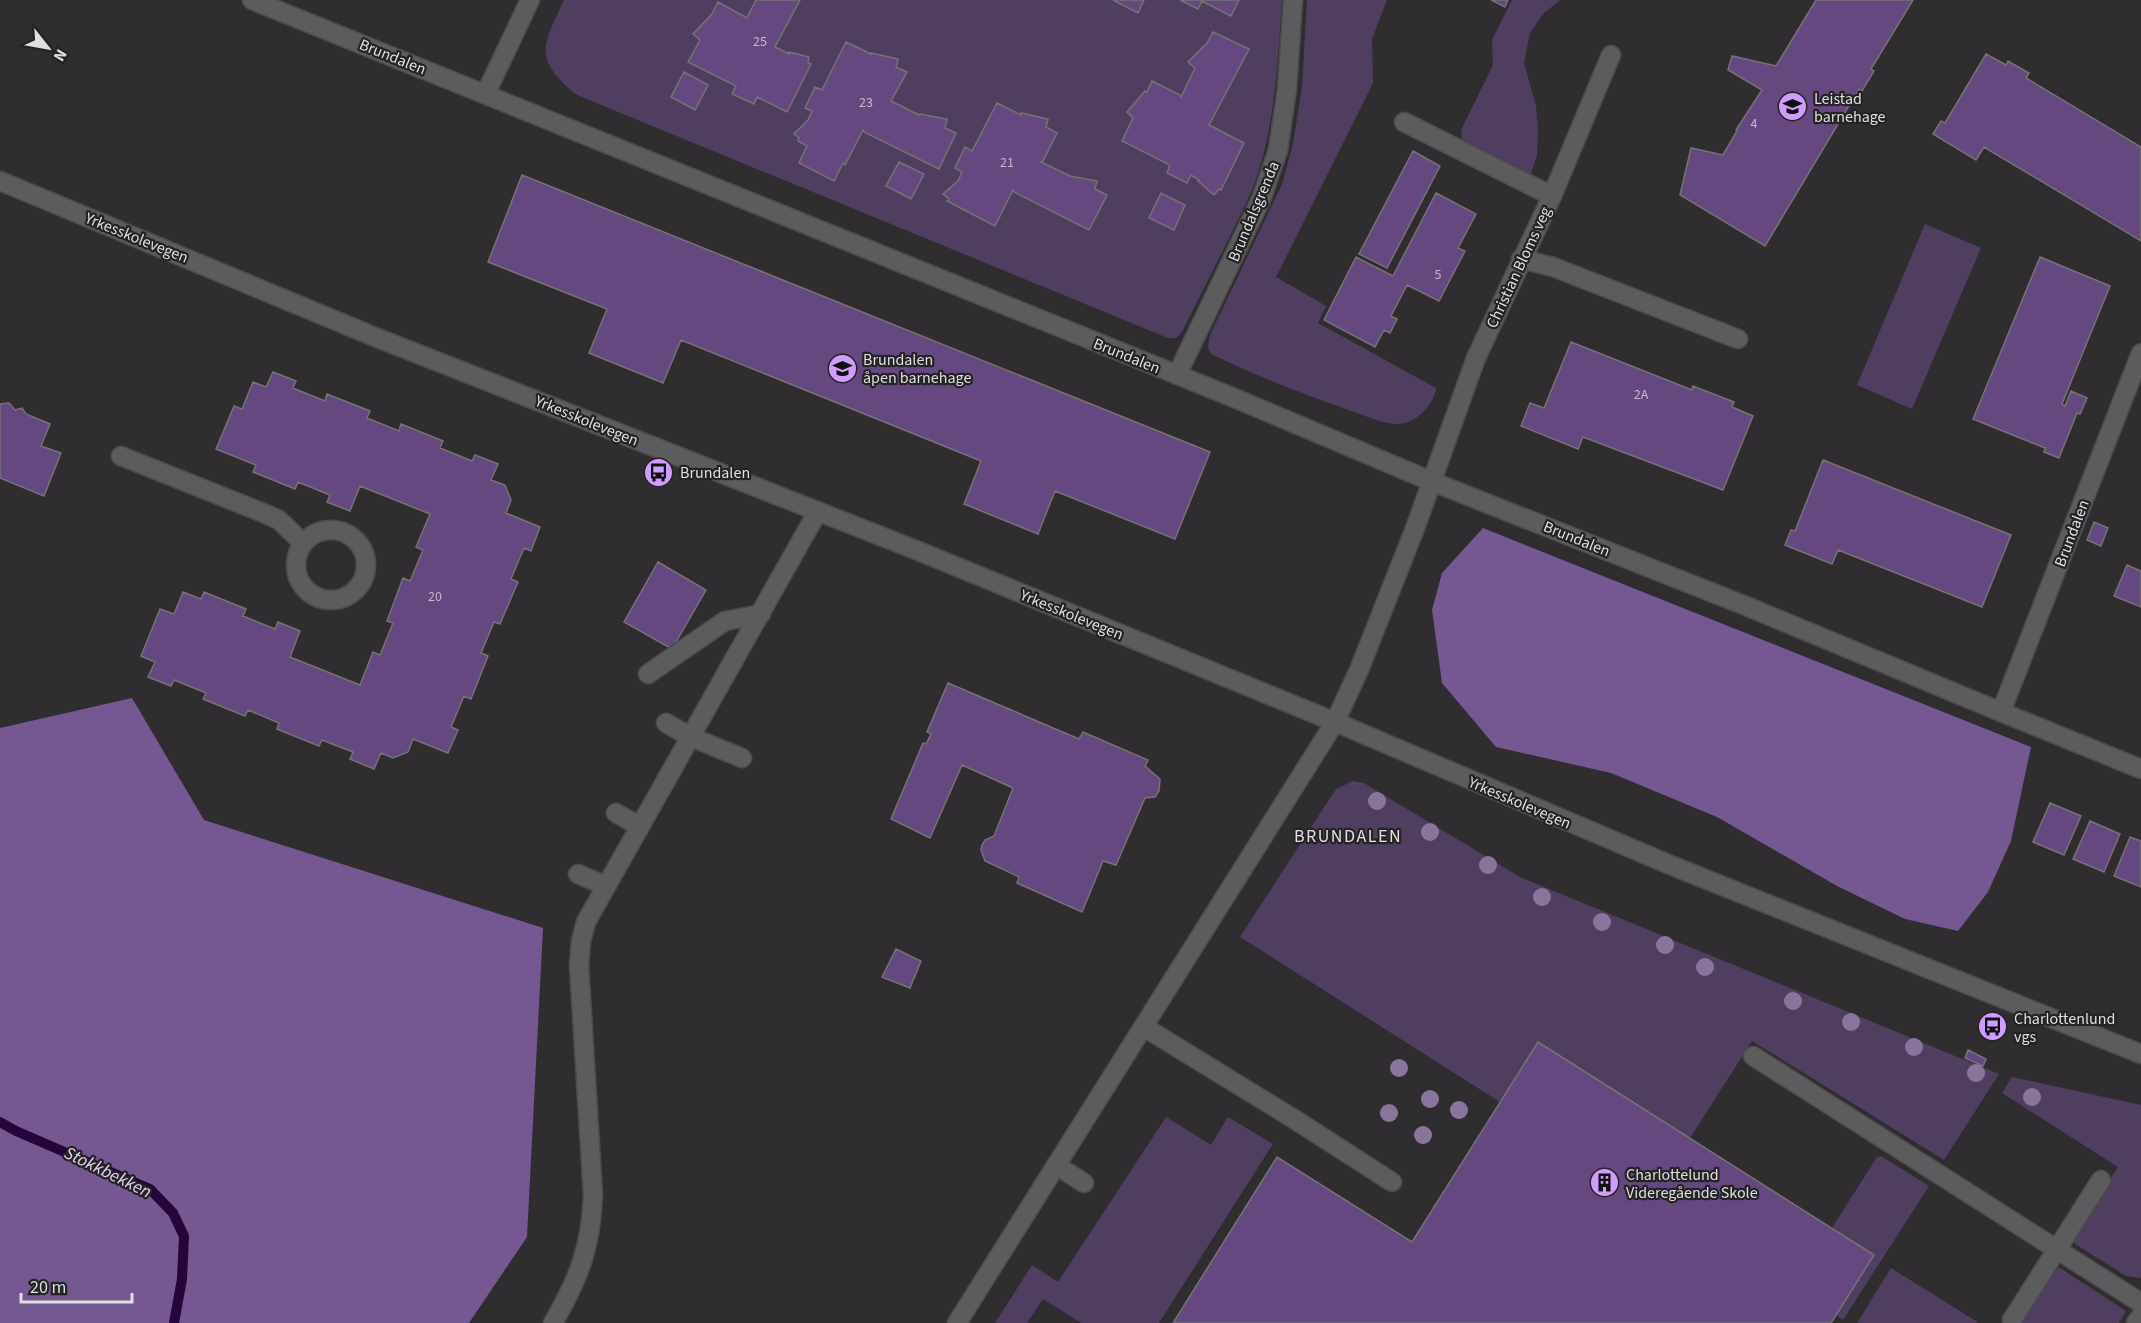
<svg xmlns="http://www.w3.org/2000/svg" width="2141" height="1323" viewBox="0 0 2141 1323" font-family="'Source Sans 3',sans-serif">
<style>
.green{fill:#503e61}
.forest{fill:#755791}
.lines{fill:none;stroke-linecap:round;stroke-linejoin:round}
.stream{stroke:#25053a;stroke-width:10}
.building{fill:#664881;stroke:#747275;stroke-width:1.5}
.service-casing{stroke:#4b4a4c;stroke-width:21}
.minor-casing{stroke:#4b4a4c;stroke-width:21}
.tertiary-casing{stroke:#4b4a4c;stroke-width:21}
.service{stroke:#5c5b5e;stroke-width:18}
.minor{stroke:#5c5b5e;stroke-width:18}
.tertiary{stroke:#5c5b5e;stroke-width:18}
.tree{fill:#89759b}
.labels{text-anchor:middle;stroke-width:4.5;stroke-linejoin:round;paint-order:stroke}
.number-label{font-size:14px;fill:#c1b8c8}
.street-label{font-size:16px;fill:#dfdee0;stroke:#252326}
.poi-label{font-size:16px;fill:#dfdee0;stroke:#252326;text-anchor:start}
.neighbourhood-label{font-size:18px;letter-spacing:1.5px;fill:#e2e0e4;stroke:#252326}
.water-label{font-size:18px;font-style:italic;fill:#e3d2f4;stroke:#252326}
</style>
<rect width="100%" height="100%" fill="#2f2d30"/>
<!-- green -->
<path class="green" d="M564,0H1282C1278,56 1276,112 1260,167C1253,191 1242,212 1231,234C1215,267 1198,299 1182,332L1176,338H1168L577,95C533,59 542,47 564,0Z
M1307,0H1387L1372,39L1373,83L1276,277L1326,306L1318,323L1436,388C1434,405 1417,422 1400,424C1388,425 1371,418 1360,414C1309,397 1259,377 1211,354L1208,347L1210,335L1282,184L1293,144L1302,87Z
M1512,0H1560L1543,14L1530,33L1524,63L1536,106L1538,130L1537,155L1531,174L1463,142L1461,130L1493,65L1492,40Z
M1925,224L1981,248L1912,409L1857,385Z
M1353,781L1364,783L1520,877L1999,1074L1944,1160L1752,1041L1690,1138L1539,1042L1500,1102L1240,937L1336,789Z
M2012,1077L2141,1105V1278L2126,1276L2075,1244L2073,1238L2118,1167L2002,1093Z
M1166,1117L1211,1145L1228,1117L1273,1144L1159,1323H1081L1043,1299L1027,1323H995L1032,1265L1058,1282Z
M1881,1156L1929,1186L1843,1320L1836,1315L1874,1255L1832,1228L1877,1157Z
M1891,1268L1979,1323H1857Z
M2060,1268L2126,1311L2119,1323H2019L2053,1270Z"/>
<!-- forest -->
<path class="forest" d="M1483,528L2031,747L2011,841L1988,892L1958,931L1905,919L1837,886L1717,817L1611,773L1496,747L1442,683L1432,610L1442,573Z
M132,698L204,820L543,928L527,1237L469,1323H0V728Z"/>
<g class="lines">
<!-- stream -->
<path class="stream" d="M0,1122L16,1131L150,1189L173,1213L184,1236L182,1279L174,1323"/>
</g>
<!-- building -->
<path class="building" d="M756,0H800L775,47L789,54V52L809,57L808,63L811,64L787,112L757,97L754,104L732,94L736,86L688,62L700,40L693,34L712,14L718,2L747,18Z
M1113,0H1144L1138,13Z
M1180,0H1239L1231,16L1202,1L1198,9Z
M1491,0H1508L1505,7Z
M1816,0H1913L1871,69L1874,71L1862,91L1859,89L1765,246L1680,195L1691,148L1723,155L1737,131L1736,130L1762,90L1728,70L1732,56L1776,66Z
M1213,32L1249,49L1209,125L1244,143L1221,190L1219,189L1214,195L1198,181L1199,180L1191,175L1187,183L1167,173L1170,165L1122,141L1133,118L1127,112L1145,91L1147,92L1152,81L1180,95L1181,97L1195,68L1188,62L1207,43Z
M846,42L871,54V53L898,59L896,67L907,72L891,101L919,115L920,114L947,119L945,128L956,133L939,169L864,132L863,130L845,165L843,163L834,181L799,163L807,146L798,141L799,138L794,134L808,120L812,111L805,108L815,87L822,90Z
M1986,54L2006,65L2008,61L2029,73L2026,78L2141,147V241L1984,147L1976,160L1933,134L1941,121L1945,123Z
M684,72L708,85L695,110L671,97Z
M997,103L1021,115V113L1048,119L1046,127L1057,133L1043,161L1041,162L1070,176L1097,181L1095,189L1107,195L1089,230L1014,192L1013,190L995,226L947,201L949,199L943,194L958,181L962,172L955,168L965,147L972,151Z
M1413,151L1440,166L1387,268L1359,254Z
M899,162L924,174L911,199L886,186Z
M522,175L1210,452L1175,539L1055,491L1038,534L964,504L981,461L681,340L663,383L589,353L607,309L488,262Z
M1161,193L1185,205L1174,230L1149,218Z
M1436,193L1476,214L1458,248L1465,251L1439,301L1407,285L1391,316L1397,319L1390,333L1384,330L1375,347L1324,320L1356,257L1393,276Z
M2040,257L2110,286L2062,404L2065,406L2071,391L2087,398L2080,414L2077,413L2059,458L2044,452L2045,448L1973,419Z
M1571,342L1692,390L1693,386L1734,402L1732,407L1753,416L1723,490L1583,437L1578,449L1521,426L1530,403L1544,408Z
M273,372L296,381L293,388L325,401L327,394L370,411L367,418L399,431L401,424L443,441L440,448L472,461L475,455L498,464L491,480L505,485L511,500L506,513L540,527L531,551L524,548L511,579L518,582L500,624L494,622L481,653L488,656L471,699L464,696L451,727L458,730L448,753L413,739L408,752L393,758L381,753L374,769L350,759L353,752L322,740L319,746L277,729L279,723L248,710L245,716L203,699L206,693L174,680L171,686L148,677L155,662L141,656L160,609L174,614L183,592L201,599L204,592L246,609L243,616L275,629L278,622L300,631L290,657L360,685L373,652L380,655L393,623L387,621L403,578L410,581L423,550L416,547L430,514L360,486L350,511L327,502L330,495L298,482L295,489L253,472L256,465L216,449L234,406L242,409L253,382L266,387Z
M9,403L15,410L22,408L26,414L50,424L41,446L61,453L44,496L0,478V404Z
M1823,460L2011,535L1982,607L1838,550L1832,564L1785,545L1791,530L1795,531Z
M2094,522L2108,528L2101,546L2087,540Z
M658,562L706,590L672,649L624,622Z
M2127,565L2141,571V607L2114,596Z
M948,683L1079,739L1083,732L1148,760L1145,766L1160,779L1159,791L1155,797L1145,798L1116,865L1103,861L1082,912L1017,883L1019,877L985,861L981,850L982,845L985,840L994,836L1013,788L962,765L930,838L891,819L923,743L926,744L931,734L927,732Z
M2050,803L2081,816L2064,855L2033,842Z
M2090,821L2120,834L2104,872L2073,859Z
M2130,837L2141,841V887L2114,876Z
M896,949L921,961L910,988L882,977Z
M1538,1042L1874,1255L1831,1323H1173L1277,1157L1412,1242Z
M1968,1050L1986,1059L1983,1066L1965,1058Z"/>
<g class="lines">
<defs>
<path id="service" d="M1404,122L1552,196
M1521,259L1553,267L1738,339
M121,456L266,514L279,520L303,543
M296 565a35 35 0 1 1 70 0a35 35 0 1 1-70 0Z
M648,674L725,621L761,614
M2001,712L2141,353
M666,723L691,737L742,758
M616,813L639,826
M578,874L606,886
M1144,1027L1294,1119L1392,1182
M1753,1056L2141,1303
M1056,1165L1084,1183
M2012,1320L2101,1180
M553,1323C579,1278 591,1247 593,1195L579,965L581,941L586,922L818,511
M2136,1323L2141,1316"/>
<path id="minor" d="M252,0L1232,397L1433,482L1746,606L2001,712L2141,769
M486,93L530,0
M1177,375L1262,197L1278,150L1287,89L1293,0
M957,1323L1335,722L1359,670L1414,531L1476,358L1552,196L1611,55"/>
<path id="tertiary" d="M0,181L375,337L916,550L1335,722L1668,864L2141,1054"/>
</defs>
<!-- service casing -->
<use href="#service" class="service-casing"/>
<!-- minor casing -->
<use href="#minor" class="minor-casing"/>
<!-- tertiary casing -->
<use href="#tertiary" class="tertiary-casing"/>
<!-- service -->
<use href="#service" class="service"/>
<!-- minor -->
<use href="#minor" class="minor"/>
<!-- tertiary -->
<use href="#tertiary" class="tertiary"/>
</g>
<!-- trees -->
<g class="tree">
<circle cx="1377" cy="801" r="9"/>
<circle cx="1430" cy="832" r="9"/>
<circle cx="1488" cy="865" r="9"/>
<circle cx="1542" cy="897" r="9"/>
<circle cx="1602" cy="922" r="9"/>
<circle cx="1665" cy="945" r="9"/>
<circle cx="1705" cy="967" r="9"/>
<circle cx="1793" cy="1001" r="9"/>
<circle cx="1851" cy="1022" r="9"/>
<circle cx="1914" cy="1047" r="9"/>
<circle cx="1399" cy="1068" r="9"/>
<circle cx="1976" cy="1073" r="9"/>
<circle cx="2032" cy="1097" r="9"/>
<circle cx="1430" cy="1099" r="9"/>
<circle cx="1459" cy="1110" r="9"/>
<circle cx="1389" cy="1113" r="9"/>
<circle cx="1423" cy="1135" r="9"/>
</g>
<!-- icons -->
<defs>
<symbol id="school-disc" viewBox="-11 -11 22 22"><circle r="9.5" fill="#d09dff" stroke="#252326"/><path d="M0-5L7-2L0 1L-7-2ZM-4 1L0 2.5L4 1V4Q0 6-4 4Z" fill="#111"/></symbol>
<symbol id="bus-disc" viewBox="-11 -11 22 22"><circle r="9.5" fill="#d09dff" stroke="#252326"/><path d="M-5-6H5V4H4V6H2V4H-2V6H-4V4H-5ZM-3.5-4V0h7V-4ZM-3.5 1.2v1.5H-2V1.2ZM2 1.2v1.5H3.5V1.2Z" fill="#111"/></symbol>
<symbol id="building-disc" viewBox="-11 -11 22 22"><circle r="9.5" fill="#d09dff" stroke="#252326"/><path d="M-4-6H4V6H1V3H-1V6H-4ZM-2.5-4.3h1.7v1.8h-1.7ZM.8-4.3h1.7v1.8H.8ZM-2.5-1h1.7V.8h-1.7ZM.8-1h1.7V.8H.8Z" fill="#111"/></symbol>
</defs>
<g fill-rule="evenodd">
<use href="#school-disc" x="1776" y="90" width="33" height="33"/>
<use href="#school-disc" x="826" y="352" width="33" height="33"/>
<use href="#bus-disc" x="642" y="456" width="33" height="33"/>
<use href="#bus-disc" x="1976" y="1010" width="33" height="33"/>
<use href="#building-disc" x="1588" y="1166" width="33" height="33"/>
</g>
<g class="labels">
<!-- number labels -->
<g class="number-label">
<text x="760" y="46">25</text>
<text x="866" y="107">23</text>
<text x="1754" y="128">4</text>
<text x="1007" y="167">21</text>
<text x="1438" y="279">5</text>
<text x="1641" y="399">2A</text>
<text x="435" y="601">20</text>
</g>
<!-- street labels -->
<g class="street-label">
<text transform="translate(393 56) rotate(22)" y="6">Brundalen</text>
<text transform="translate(1253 211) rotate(-67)" y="6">Brundalsgrenda</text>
<text transform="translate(137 237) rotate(22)" y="6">Yrkesskolevegen</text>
<text transform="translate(1518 267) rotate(-65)" y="6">Christian Bloms veg</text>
<text transform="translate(1127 355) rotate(22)" y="6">Brundalen</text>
<text transform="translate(587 420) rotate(22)" y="6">Yrkesskolevegen</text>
<text transform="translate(2071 533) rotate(-69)" y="6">Brundalen</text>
<text transform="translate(1577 538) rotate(22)" y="6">Brundalen</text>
<text transform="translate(1072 614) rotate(22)" y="6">Yrkesskolevegen</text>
<text transform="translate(1520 802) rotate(23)" y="6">Yrkesskolevegen</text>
</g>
<!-- poi labels -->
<g class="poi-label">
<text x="1814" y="104">Leistad<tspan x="1814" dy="18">barnehage</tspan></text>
<text x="863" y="365">Brundalen<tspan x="863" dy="18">åpen barnehage</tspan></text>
<text x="680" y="478">Brundalen</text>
<text x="2014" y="1024">Charlottenlund<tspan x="2014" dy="18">vgs</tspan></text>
<text x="1626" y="1180">Charlottelund<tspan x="1626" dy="18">Videregående Skole</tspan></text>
</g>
<!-- neighbourhood labels -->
<g class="neighbourhood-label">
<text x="1348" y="842">BRUNDALEN</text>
</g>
<!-- water labels -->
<g class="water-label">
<text transform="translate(108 1172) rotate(26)" y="6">Stokkbekken</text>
</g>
</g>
<!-- north arrow -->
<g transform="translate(48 48) rotate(121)" stroke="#252326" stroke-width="4.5" paint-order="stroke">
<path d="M0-4.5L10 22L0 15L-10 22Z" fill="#dfdee0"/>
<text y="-9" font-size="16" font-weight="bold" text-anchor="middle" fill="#dfdee0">N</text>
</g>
<!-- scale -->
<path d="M21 1293v9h111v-9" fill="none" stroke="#dfdee0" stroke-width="3"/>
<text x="30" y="1293" font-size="18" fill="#dfdee0" stroke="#252326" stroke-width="4.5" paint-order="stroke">20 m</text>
</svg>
